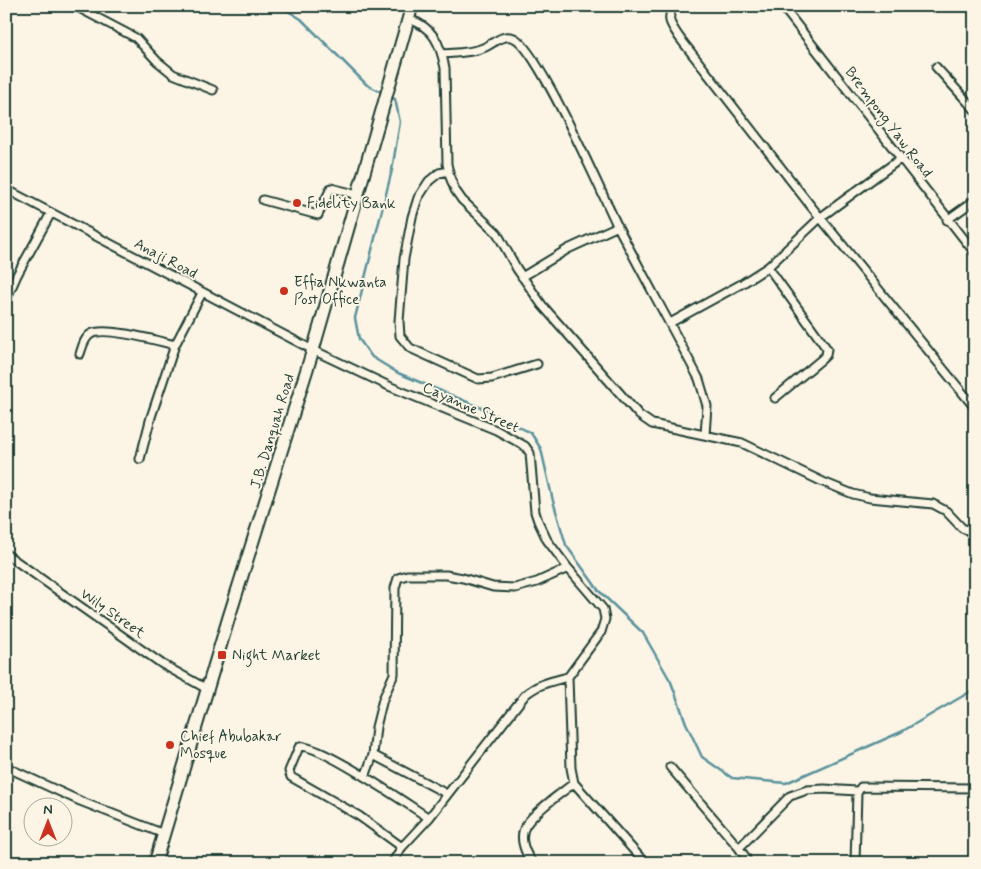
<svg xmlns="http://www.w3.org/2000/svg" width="981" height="869" viewBox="0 0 981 869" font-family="Mynerve,sans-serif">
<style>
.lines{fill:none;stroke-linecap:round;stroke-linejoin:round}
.stream{stroke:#5a929c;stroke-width:2.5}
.minor-casing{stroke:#1f3d34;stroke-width:11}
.trunk-casing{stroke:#1f3d34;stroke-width:15}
.minor{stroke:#fcf5e5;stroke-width:7}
.trunk{stroke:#fcf5e5;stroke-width:11}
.poi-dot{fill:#c8321e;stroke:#fcf5e5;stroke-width:2}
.labels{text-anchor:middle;stroke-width:4;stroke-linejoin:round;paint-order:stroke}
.street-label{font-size:15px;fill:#1f3d34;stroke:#fcf5e5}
.poi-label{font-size:15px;fill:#1f3d34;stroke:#fcf5e5;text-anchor:start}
</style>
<rect width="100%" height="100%" fill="#fcf5e5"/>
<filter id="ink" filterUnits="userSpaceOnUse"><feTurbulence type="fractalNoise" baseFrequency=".02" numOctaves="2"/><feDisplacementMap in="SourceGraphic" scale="10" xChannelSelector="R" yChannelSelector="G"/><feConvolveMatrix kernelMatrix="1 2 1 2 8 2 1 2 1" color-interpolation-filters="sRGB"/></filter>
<g filter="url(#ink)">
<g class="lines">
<!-- stream -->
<path class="stream" d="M280,6L301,19L367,85L383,93
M391,97L395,99L400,122L392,170L355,318L359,339L372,357L398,373L484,409L531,433L541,449L553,501L566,545L599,591L643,633L671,682L686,723L702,757L732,778L786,783L901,732L975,689"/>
<defs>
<path id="minor" d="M75,6L136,38L157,61L173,74L213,90
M673,6C666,21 671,24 679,37L810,205L975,408
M782,6L975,253
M409,19C434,28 440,43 445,68L447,164L450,177L455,190L462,200L497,233L517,269L542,305L639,415L652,424L742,443L823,482L853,494L870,498L933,504L946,511L962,528L970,531L975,528
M442,54C455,53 471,53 483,48C493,44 503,33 514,38C538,48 602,194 617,225C644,277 672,327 699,379L707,406L705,435
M936,67L975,110
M449,171L439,173L429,181L418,198L412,217L404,259L399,321L400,336L410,348L478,379L492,378L537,364
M6,189L313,350L391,387L496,430L525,446L530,453L535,512L538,521L547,540L568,568L603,609L605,619L601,632L568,677L571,768L574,783L645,863
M263,200L318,215L331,188L359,195
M947,220L975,200
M768,267L827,349L826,355L822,359L775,398
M522,277L568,249L618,226
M6,300L17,275L51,213
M670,323L743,283L768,267L821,217L900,159
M80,354C82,348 84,338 91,334C104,326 159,341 175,345
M140,459L151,417L175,345L202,293
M6,554L162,664L207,689
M373,755L376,727L383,699L394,674L395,588L398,578L407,575H446L463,578L493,587L515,588L537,582L568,568
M6,767L80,801L164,834
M670,767L739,848L746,858V863
M365,777L373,755L447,794
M402,847L359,816L291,777L289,771L299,747C316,741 410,806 429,818
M739,848L790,796L807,790L824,789L857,791
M392,863L402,847L429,818L525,695C537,684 553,681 568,677
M533,863C525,854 518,837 526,825C536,810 559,795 574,783
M855,863L857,793L861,787L975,788"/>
<path id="trunk" d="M155,863L229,617L313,350L412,6"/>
</defs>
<!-- minor casing -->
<use href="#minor" class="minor-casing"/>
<!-- trunk casing -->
<use href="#trunk" class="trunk-casing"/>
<!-- minor -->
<use href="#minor" class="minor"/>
<!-- trunk -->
<use href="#trunk" class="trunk"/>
</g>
</g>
<!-- markers -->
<g class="poi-dot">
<circle cx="297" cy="203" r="5"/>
<circle cx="284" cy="291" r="5"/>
<rect x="217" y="650" width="10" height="10" rx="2.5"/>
<circle cx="170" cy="745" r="5"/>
</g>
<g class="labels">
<!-- street labels -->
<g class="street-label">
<text transform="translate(889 122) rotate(53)" y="5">Brempong Yaw Road</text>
<text transform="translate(166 258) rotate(28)" y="5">Anaji Road</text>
<text transform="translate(471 407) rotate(24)" y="5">Cayanne Street</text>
<text transform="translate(272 431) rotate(-73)" y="5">J.B. Danquah Road</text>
<text transform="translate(113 613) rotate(35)" y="5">Wily Street</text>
</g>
<!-- poi labels -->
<g class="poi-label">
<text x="307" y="208">Fidelity Bank</text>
<text x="294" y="287">Effia Nkwanta<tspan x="294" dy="17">Post Office</tspan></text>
<text x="232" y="660">Night Market</text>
<text x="180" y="741">Chief Abubakar<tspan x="180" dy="17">Mosque</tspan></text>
</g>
</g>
<!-- margin -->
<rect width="981" height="869" fill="none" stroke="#fcf5e5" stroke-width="25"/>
<rect x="12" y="12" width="956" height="844" fill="none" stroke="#1f3d34" stroke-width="2" filter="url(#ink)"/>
<!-- north arrow -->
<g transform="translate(48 822)"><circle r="24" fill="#fcf5e5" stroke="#a4ab9e"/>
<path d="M0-4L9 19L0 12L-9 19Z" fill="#c8321e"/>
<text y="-8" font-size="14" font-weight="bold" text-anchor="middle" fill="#1f3d34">N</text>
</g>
</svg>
